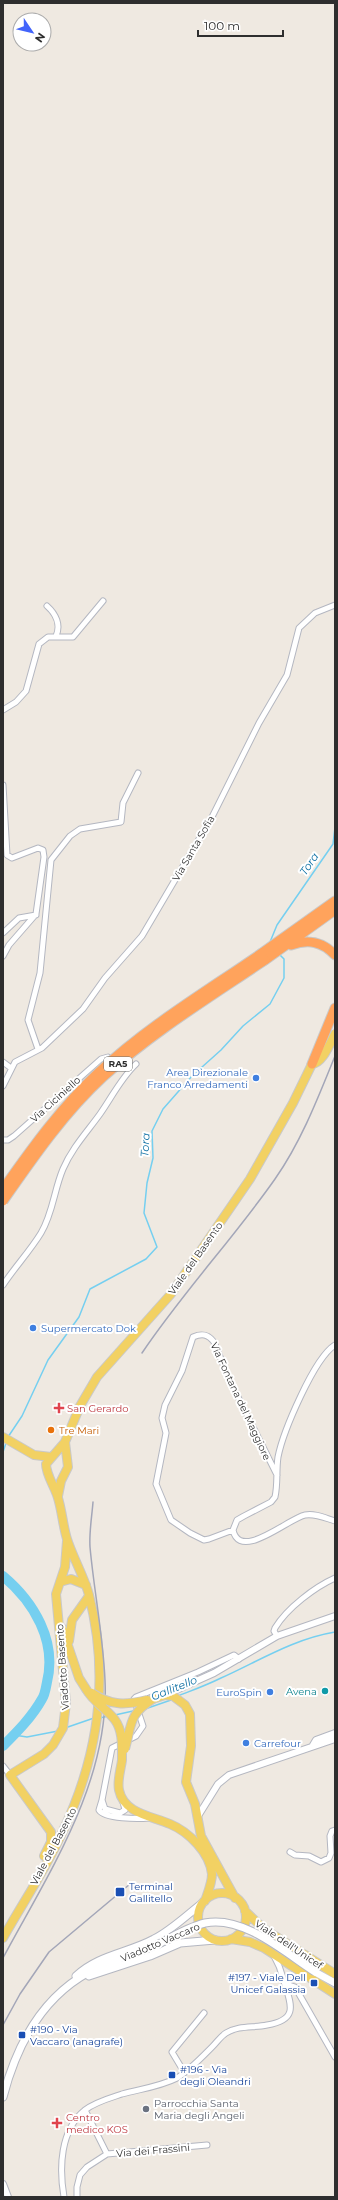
<svg xmlns="http://www.w3.org/2000/svg" width="338" height="2200" viewBox="0 0 338 2200" font-family="Montserrat,sans-serif">
<style>
.lines{fill:none;stroke-linecap:round;stroke-linejoin:round}
.stream{stroke:#75cff0;stroke-width:1.5}
.river{stroke:#75cff0;stroke-width:10}
.minor-casing{stroke:#b4b7c1;stroke-width:7}
.tertiary-casing{stroke:#b4b7c1;stroke-width:8}
.secondary-casing{stroke:#b4b7c1;stroke-width:9}
.primary-casing{stroke:#c9c9c9;stroke-width:10}
.motorway-casing{stroke:#c9c9c9;stroke-width:11}
.minor{stroke:#fff;stroke-width:5}
.tertiary{stroke:#fff;stroke-width:6}
.secondary{stroke:#fff;stroke-width:7}
.primary{stroke:#f2d163;stroke-width:8}
.motorway{stroke:#ffa35c;stroke-width:9}
.rail{stroke:#a3a6b8;stroke-width:1.5}
.secondary-bridge-casing{stroke:#b4b7c1;stroke-width:9;stroke-linecap:butt}
.primary-bridge-casing{stroke:#c9c9c9;stroke-width:10;stroke-linecap:butt}
.motorway-bridge-casing{stroke:#c9c9c9;stroke-width:11;stroke-linecap:butt}
.secondary-bridge{stroke:#fff;stroke-width:7}
.primary-bridge{stroke:#f2d163;stroke-width:8}
.motorway-bridge{stroke:#ffa35c;stroke-width:9}
.shop-dot{fill:#3f7fe0;stroke:#fff;stroke-width:1.5}
.health-dot{fill:#e0444e;stroke:#fff;stroke-width:1.5}
.food-dot{fill:#e8710a;stroke:#fff;stroke-width:1.5}
.culture-dot{fill:#0f9aa8;stroke:#fff;stroke-width:1.5}
.transit-dot{fill:#1a4fb4;stroke:#fff;stroke-width:1.5}
.worship-dot{fill:#6b7280;stroke:#fff;stroke-width:1.5}
.labels{text-anchor:middle;stroke-width:4;stroke-linejoin:round;paint-order:stroke}
.shield{fill:#fff;stroke:#6d6d6d;stroke-width:1}
.shield-label{font-size:9px;font-weight:bold;fill:#2e2e2e}
.street-label{font-size:10px;fill:#2e2e2e;stroke:#fff}
.shop-label{font-size:10px;fill:#366cbe;stroke:#fff;text-anchor:end}
.health-label{font-size:10px;fill:#be3a42;stroke:#fff;text-anchor:start}
.food-label{font-size:10px;fill:#c56008;stroke:#fff;text-anchor:start}
.culture-label{font-size:10px;fill:#0d838f;stroke:#fff;text-anchor:end}
.transit-label{font-size:10px;fill:#164399;stroke:#fff;text-anchor:start}
.worship-label{font-size:10px;fill:#5b616d;stroke:#fff;text-anchor:start}
.water-label{font-size:11px;font-style:italic;fill:#0d6fa3;stroke:#fff}
</style>
<rect width="100%" height="100%" fill="#efe9e1"/>
<g class="lines">
<!-- stream -->
<path class="stream" d="M270,942L277,925L333,844L335,827
M8,1437L22,1416L48,1360L79,1317L90,1289L146,1259L157,1247L144,1213L147,1183L153,1158L152,1131L163,1109L192,1076L221,1050L243,1026L270,1004L284,978V959L279,954
M3,1452L6,1443
M178,1696C193,1690 207,1685 221,1678C259,1661 293,1639 335,1632
M145,1709L171,1700
M115,1715L133,1711
M100,1718L108,1716
M65,1728L94,1718
M14,1735L27,1737L58,1731"/>
<!-- river -->
<path class="river" d="M3,1576C34,1602 57,1641 47,1682C46,1687 45,1695 42,1699C32,1717 17,1732 3,1746"/>
<defs>
<path id="minor" d="M47,606C56,614 61,625 56,636
M3,710L16,702L26,691L39,644L48,637H73L103,601
M3,785L7,855L12,858L38,848L43,850L44,857L36,914L9,945L3,956
M3,933L19,918L36,915
M38,1049L28,1020L40,973L51,860L70,836L80,829L121,822L123,803L138,773
M3,1062L11,1068
M3,1086L15,1062L42,1048L83,1009L105,978L142,936L212,817L259,723L287,675L299,628L315,613L335,605
M3,1140H8L14,1136L101,1059L108,1057
M3,1285C15,1267 30,1251 41,1233C53,1213 54,1190 63,1169C72,1148 87,1132 100,1114C112,1097 121,1078 136,1064
M335,1345C314,1358 283,1432 278,1457C276,1470 278,1484 275,1497L271,1502L244,1516L237,1520L233,1530C240,1562 289,1518 305,1515C315,1513 325,1518 335,1521
M233,1530L209,1539L204,1540L190,1533L171,1520L156,1484L166,1433L162,1418L165,1405L182,1371L193,1337C202,1333 208,1334 214,1342L230,1381L277,1475
M277,1636L274,1631L275,1628C287,1608 315,1587 335,1578
M3,1766L10,1775
M102,1800L99,1810C105,1819 138,1819 149,1818
M123,1802L125,1810L120,1813L105,1809L102,1800L112,1748L136,1736L143,1726L134,1699L136,1697L198,1672L234,1655L239,1659
M290,1852L295,1855L309,1856L321,1862L329,1858L331,1853L330,1836L332,1831L335,1830
M286,1984L295,1987L335,2057
M184,2072L172,2052L204,2013
M85,2110L107,2154
M64,2197C59,2168 60,2130 85,2110C95,2102 110,2098 122,2094C140,2089 159,2087 177,2078C190,2070 202,2057 213,2046C217,2042 221,2036 226,2033C239,2025 253,2028 267,2025C302,2019 289,2001 283,1978C281,1970 278,1963 274,1956
M77,2197V2187L80,2175L87,2167L107,2154L207,2145"/>
<path id="tertiary" d="M165,1695L214,1673L277,1636L335,1616
M313,1745L316,1740L335,1733
M198,1816L218,1784L229,1775L335,1739
M3,2184L8,2197"/>
<path id="secondary" d="M315,1972L335,1983
M76,1976C98,1955 128,1953 154,1939C172,1930 189,1913 205,1901
M89,1976L150,1956L180,1943L215,1940
M3,2097C16,2047 41,1998 89,1972C110,1960 135,1954 157,1945"/>
<path id="primary" d="M3,1437L34,1455L51,1457
M58,1496L61,1481L68,1467L65,1442
M60,1582L71,1579L86,1585
M62,1628L79,1678L86,1689
M69,1641L72,1620L89,1596
M153,1699L165,1695L173,1696L185,1705L190,1714L191,1746L186,1782L195,1804L201,1836L235,1898
M122,1760C121,1769 117,1780 119,1790C124,1814 152,1816 170,1824C189,1832 210,1853 212,1874C212,1883 208,1892 205,1901
M44,1856L51,1842V1832L10,1775L44,1754L53,1745L63,1728L66,1703L56,1594L65,1567L67,1541
M198 1917a24 24 0 1 1 48 0a24 24 0 1 1-48 0Z
M245,1911L264,1929L335,1974
M3,1938C22,1904 46,1869 62,1833C98,1758 110,1677 89,1595C84,1576 73,1558 67,1539C63,1526 62,1511 58,1498C55,1487 46,1475 46,1464L65,1442L80,1406L97,1377L171,1294L250,1179L293,1103L312,1064C323,1063 330,1043 335,1034
M231,1939L250,1942L264,1948L335,1994"/>
<path id="motorway" d="M291,945C308,939 322,941 335,955
M262,953L335,901
M265,960L335,910
M312,1064L335,1008"/>
</defs>
<!-- minor casing -->
<use href="#minor" class="minor-casing"/>
<!-- tertiary casing -->
<use href="#tertiary" class="tertiary-casing"/>
<!-- secondary casing -->
<use href="#secondary" class="secondary-casing"/>
<!-- primary casing -->
<use href="#primary" class="primary-casing"/>
<!-- motorway casing -->
<use href="#motorway" class="motorway-casing"/>
<!-- minor -->
<use href="#minor" class="minor"/>
<!-- tertiary -->
<use href="#tertiary" class="tertiary"/>
<!-- secondary -->
<use href="#secondary" class="secondary"/>
<!-- primary -->
<use href="#primary" class="primary"/>
<!-- motorway -->
<use href="#motorway" class="motorway"/>
<!-- rail -->
<path class="rail" d="M142,1353C183,1292 233,1239 275,1179C301,1142 318,1098 335,1056
M3,1958C49,1872 110,1782 105,1680C103,1635 94,1591 90,1547C89,1532 92,1516 93,1502
M3,2025L20,1994L49,1952L130,1884"/>
<defs>
<path id="secondary-bridge" d="M157,1945C172,1937 188,1927 205,1923C243,1915 284,1952 315,1972"/>
<path id="primary-bridge" d="M86,1689C93,1702 106,1708 115,1720C123,1731 122,1746 122,1760
M92,1693C111,1706 126,1705 147,1700
M125,1749C132,1724 128,1715 153,1699"/>
<path id="motorway-bridge" d="M3,1189C32,1148 62,1106 99,1072C148,1026 207,991 262,953
M3,1201C33,1158 64,1113 103,1077C153,1032 210,997 265,960"/>
</defs>
<!-- secondary-bridge casing -->
<use href="#secondary-bridge" class="secondary-bridge-casing"/>
<!-- primary-bridge casing -->
<use href="#primary-bridge" class="primary-bridge-casing"/>
<!-- motorway-bridge casing -->
<use href="#motorway-bridge" class="motorway-bridge-casing"/>
<!-- secondary-bridge -->
<use href="#secondary-bridge" class="secondary-bridge"/>
<!-- primary-bridge -->
<use href="#primary-bridge" class="primary-bridge"/>
<!-- motorway-bridge -->
<use href="#motorway-bridge" class="motorway-bridge"/>
</g>
<!-- markers -->
<g class="shop-dot">
<circle cx="256" cy="1078" r="4"/>
<circle cx="33" cy="1328" r="4"/>
<circle cx="270" cy="1692" r="4"/>
<circle cx="246" cy="1743" r="4"/>
</g>
<g class="health-dot">
<path d="M57 1402h4v4h4v4h-4v4h-4v-4h-4v-4h4z"/>
<path d="M55 2117h4v4h4v4h-4v4h-4v-4h-4v-4h4z"/>
</g>
<circle class="food-dot" cx="51" cy="1430" r="4"/>
<circle class="culture-dot" cx="325" cy="1691" r="4"/>
<g class="transit-dot">
<rect x="115" y="1887" width="10" height="10" rx="2"/>
<rect x="310" y="1979" width="8" height="8" rx="2"/>
<rect x="18" y="2031" width="8" height="8" rx="2"/>
<rect x="168" y="2071" width="8" height="8" rx="2"/>
</g>
<circle class="worship-dot" cx="146" cy="2109" r="4"/>
<g class="labels">
<!-- shield labels -->
<rect class="shield" x="104" y="1057" width="28" height="14" rx="3"/>
<g class="shield-label">
<text x="118" y="1067">RA5</text>
</g>
<!-- street labels -->
<g class="street-label">
<text transform="translate(193 848) rotate(-60)" y="4">Via Santa Sofia</text>
<text transform="translate(55 1099) rotate(-42)" y="4">Via Ciciniello</text>
<text transform="translate(195 1258) rotate(-55)" y="4">Viale del Basento</text>
<text transform="translate(241 1401) rotate(65)" y="4">Via Fontana del Maggiore</text>
<text transform="translate(62 1667) rotate(-94)" y="4">Viadotto Basento</text>
<text transform="translate(53 1846) rotate(-62)" y="4">Viale del Basento</text>
<text transform="translate(160 1942) rotate(-23)" y="4">Viadotto Vaccaro</text>
<text transform="translate(289 1944) rotate(34)" y="4">Viale dell'Unicef</text>
<text transform="translate(153 2150) rotate(-5)" y="4">Via dei Frassini</text>
</g>
<!-- shop labels -->
<g class="shop-label">
<text x="248" y="1076">Area Direzionale<tspan x="248" dy="12">Franco Arredamenti</tspan></text>
<text x="41" y="1332" text-anchor="start">Supermercato Dok</text>
<text x="262" y="1696">EuroSpin</text>
<text x="254" y="1747" text-anchor="start">Carrefour</text>
</g>
<!-- health labels -->
<g class="health-label">
<text x="67" y="1412">San Gerardo</text>
<text x="66" y="2121">Centro<tspan x="66" dy="12">medico KOS</tspan></text>
</g>
<!-- food labels -->
<g class="food-label">
<text x="59" y="1434">Tre Mari</text>
</g>
<!-- culture labels -->
<g class="culture-label">
<text x="317" y="1695">Avena</text>
</g>
<!-- transit labels -->
<g class="transit-label">
<text x="129" y="1890">Terminal<tspan x="129" dy="12">Gallitello</tspan></text>
<text x="306" y="1981" text-anchor="end">#197 - Viale Dell<tspan x="306" dy="12">Unicef Galassia</tspan></text>
<text x="30" y="2033">#190 - Via<tspan x="30" dy="12">Vaccaro (anagrafe)</tspan></text>
<text x="180" y="2073">#196 - Via<tspan x="180" dy="12">degli Oleandri</tspan></text>
</g>
<!-- worship labels -->
<g class="worship-label">
<text x="154" y="2107">Parrocchia Santa<tspan x="154" dy="12">Maria degli Angeli</tspan></text>
</g>
<!-- water labels -->
<g class="water-label">
<text transform="translate(309 864) rotate(-56)" y="4">Tora</text>
<text transform="translate(145 1145) rotate(-87)" y="4">Tora</text>
<text transform="translate(174 1688) rotate(-22)" y="4">Gallitello</text>
</g>
</g>
<!-- border -->
<rect width="338" height="2200" fill="none" stroke="#2e2e2e" stroke-width="8"/>
<!-- north arrow -->
<g transform="translate(32 32) rotate(125)"><circle r="19" fill="#ffffff" stroke="#ababab"/>
<path d="M0-3L7 15L0 10L-7 15Z" fill="#4264fb"/>
<text y="-6" font-size="11" font-weight="bold" text-anchor="middle" fill="#2e2e2e">N</text>
</g>
<!-- scale -->
<path d="M198 30v6h85v-6" fill="none" stroke="#2e2e2e" stroke-width="2"/>
<text x="204" y="30" font-size="12" fill="#2e2e2e" stroke="#ffffff" stroke-width="3" paint-order="stroke">100 m</text>
</svg>
